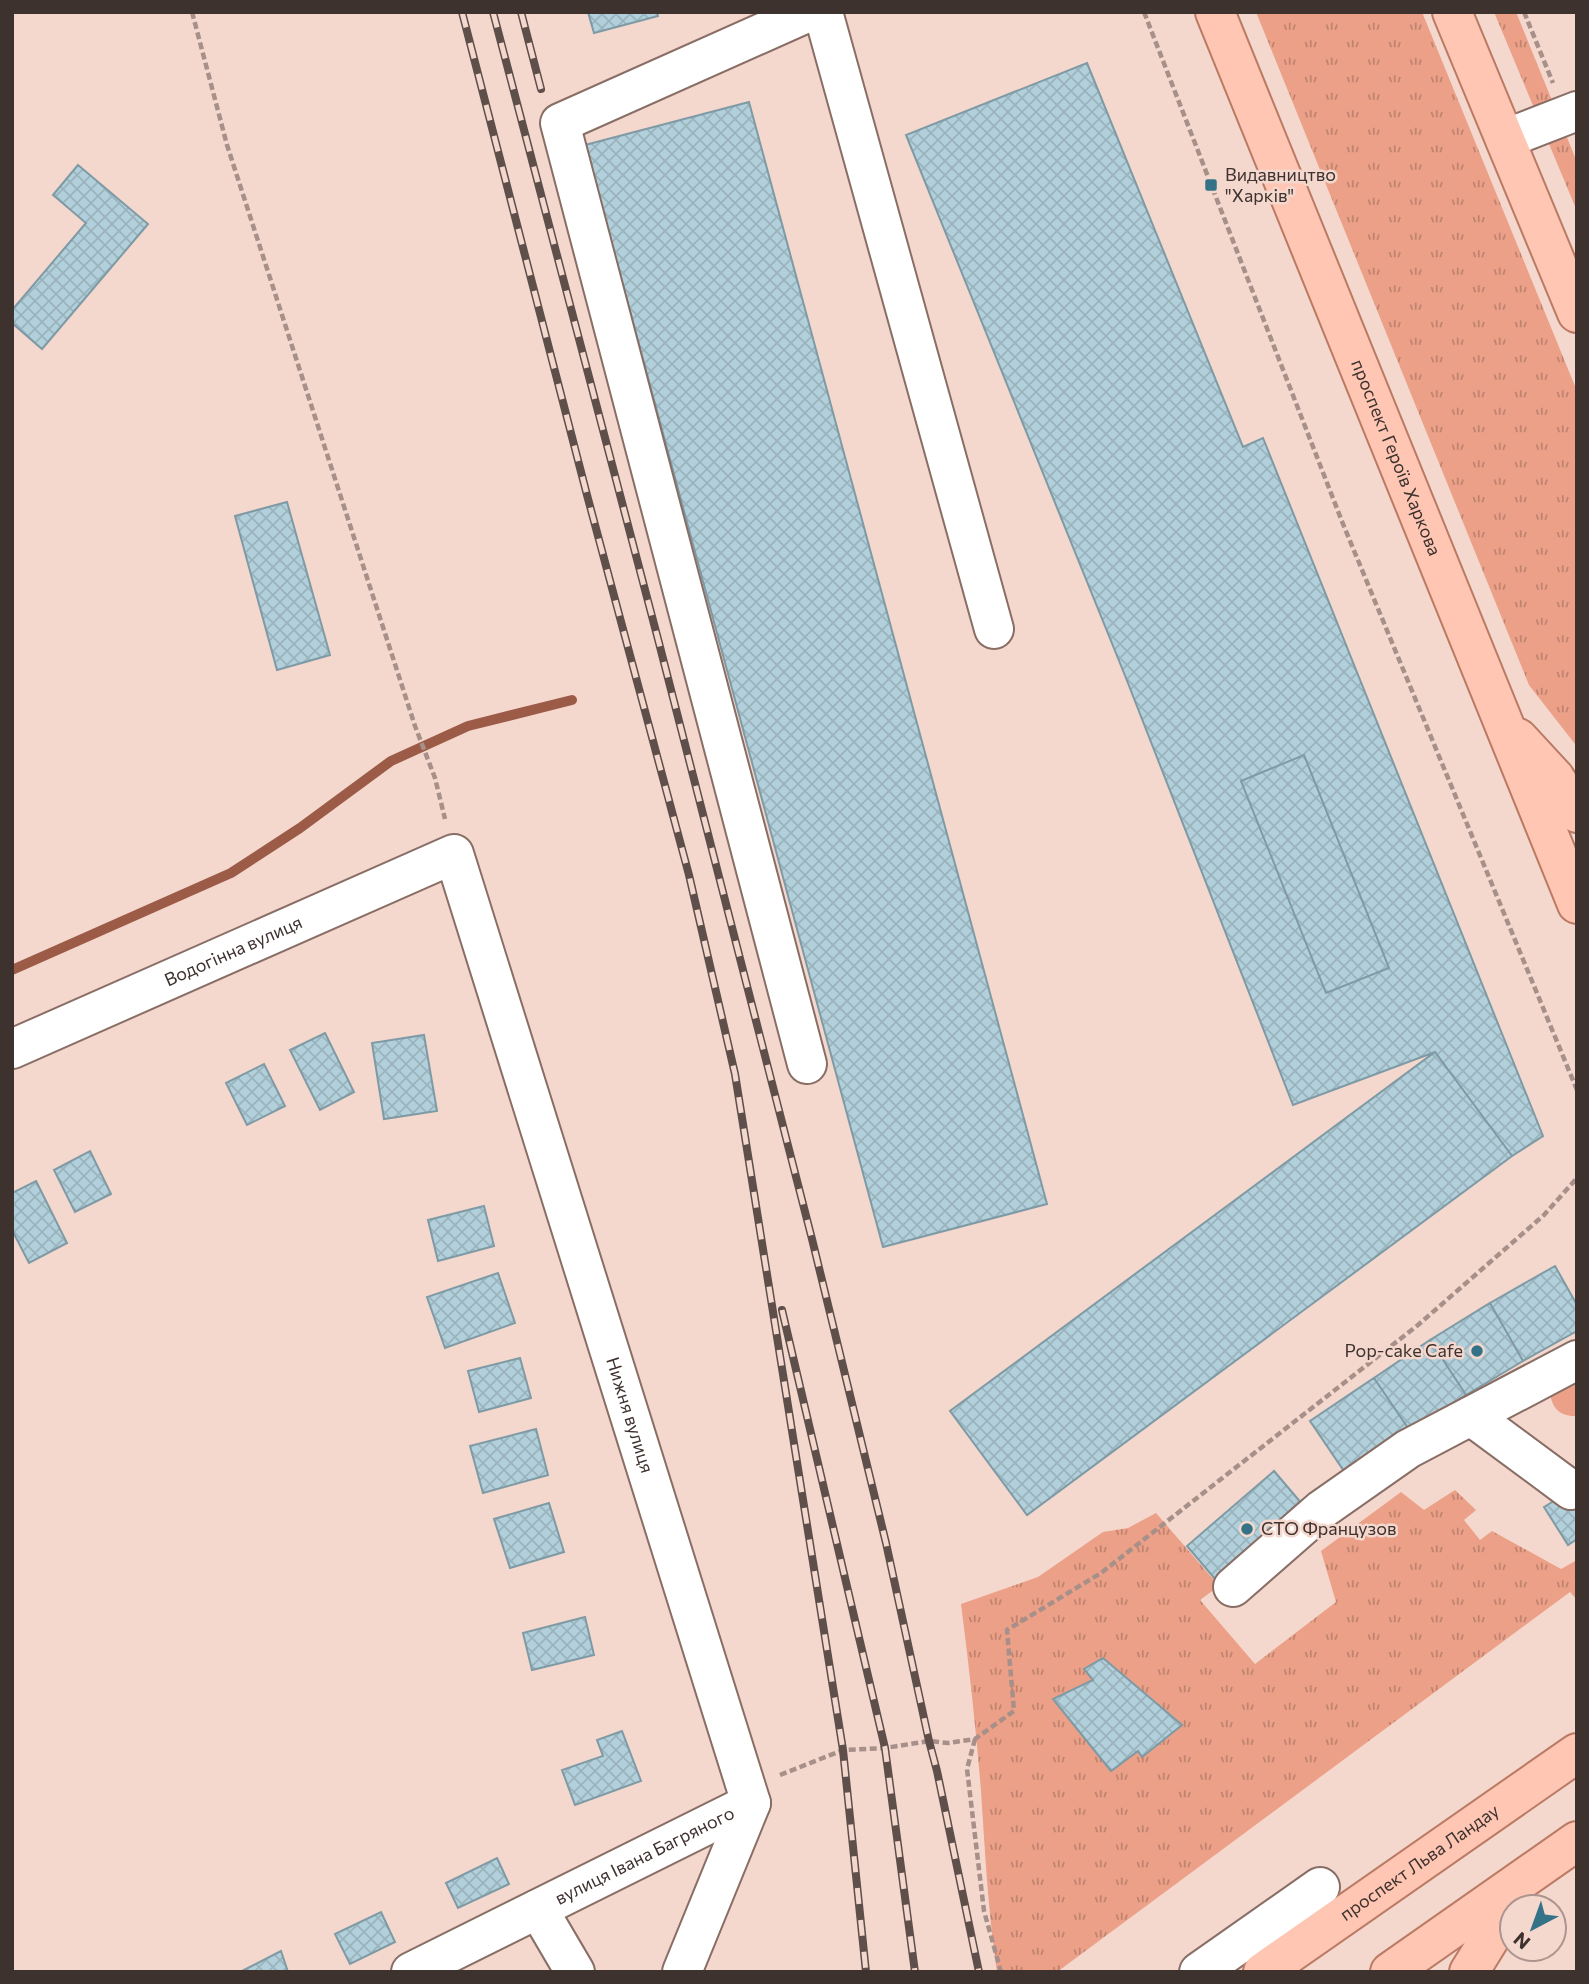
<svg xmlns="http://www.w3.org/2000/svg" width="1589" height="1984" viewBox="0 0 1589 1984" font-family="Commissioner,sans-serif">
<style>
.grass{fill:url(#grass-tufts)}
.green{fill:#eba087}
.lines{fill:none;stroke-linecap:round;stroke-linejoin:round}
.stream{stroke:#9c5b46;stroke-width:10}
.building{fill:url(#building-cross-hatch);stroke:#7e9aa5;stroke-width:2}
.minor-casing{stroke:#886e65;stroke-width:42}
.major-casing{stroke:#ba7a64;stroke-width:42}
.path{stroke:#a69089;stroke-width:4.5;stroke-dasharray:7 3.5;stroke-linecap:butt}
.minor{stroke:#fff;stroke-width:38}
.major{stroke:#fec6b3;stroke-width:38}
.rail-casing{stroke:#5e4f4b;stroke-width:8}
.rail{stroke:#f4d7cd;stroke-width:5;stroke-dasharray:16;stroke-linecap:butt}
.poi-dot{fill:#337287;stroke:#f4d7cd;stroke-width:2.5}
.labels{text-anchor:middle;stroke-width:5;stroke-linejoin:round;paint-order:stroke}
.poi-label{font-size:18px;fill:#3e322f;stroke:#f4d7cd;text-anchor:start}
.street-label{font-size:18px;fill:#3e322f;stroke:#f4d7cd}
</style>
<defs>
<pattern id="grass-tufts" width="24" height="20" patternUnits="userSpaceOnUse" patternTransform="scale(1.75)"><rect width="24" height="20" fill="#eba087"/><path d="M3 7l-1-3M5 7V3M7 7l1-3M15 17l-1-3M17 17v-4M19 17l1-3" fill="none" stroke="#c0836f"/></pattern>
<pattern id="building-cross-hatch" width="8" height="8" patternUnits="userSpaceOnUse" patternTransform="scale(1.75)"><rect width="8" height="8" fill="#b2d0db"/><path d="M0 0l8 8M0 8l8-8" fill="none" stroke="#9ab3bc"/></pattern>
</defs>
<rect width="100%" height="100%" fill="#f4d7cd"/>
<!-- grass -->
<path class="grass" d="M1256,12H1422L1577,391V750L1575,744L1529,685Z
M1494,12H1516L1577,162V211Z
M1455,1490L1476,1510L1464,1520L1480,1540L1492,1531L1561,1569L1577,1560V1600L1570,1592L1057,1972H997C988,1911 985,1851 981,1791C976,1728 969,1666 961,1604L1038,1577L1103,1532L1128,1528L1156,1513L1219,1586L1200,1600L1255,1664L1336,1602L1321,1551L1401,1492L1424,1510Z"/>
<!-- green -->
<path class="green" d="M1577,1374V1416C1559,1417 1551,1407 1550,1391Z"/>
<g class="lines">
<!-- stream -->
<path class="stream" d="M12,970L231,873L300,828L391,761L468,726L572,700"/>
</g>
<!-- building -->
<path class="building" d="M588,12H657L658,16L594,33Z
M1087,63L1243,447L1263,438L1543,1136L1512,1156L1435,1052L1293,1105L1124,673L906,135Z
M749,102L1047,1204L883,1247L585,145Z
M78,165L148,224L42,349L12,323V310L86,223L53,195Z
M287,502L330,655L277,670L235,516Z
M1304,755L1389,968L1326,993L1241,781Z
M325,1033L354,1092L320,1110L290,1050Z
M424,1035L437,1111L384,1119L372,1043Z
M1435,1052L1512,1156L1027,1515L950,1411Z
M264,1064L285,1106L247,1125L226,1083Z
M90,1151L111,1194L75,1212L54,1170Z
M36,1181L67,1243L29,1263L12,1230V1193Z
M484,1206L494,1246L438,1261L428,1220Z
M1555,1266L1577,1305V1331L1523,1361L1490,1303Z
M498,1273L515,1323L445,1348L427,1297Z
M1490,1303L1523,1361L1466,1395L1430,1340Z
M1430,1340L1466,1395L1410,1431L1374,1378Z
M520,1358L531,1398L479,1412L468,1371Z
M1374,1378L1410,1431L1346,1474L1310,1421Z
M536,1429L548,1475L483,1493L470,1446Z
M1274,1471L1308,1511L1221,1586L1187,1546Z
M1577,1487V1539L1568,1545L1544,1507Z
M549,1503L564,1552L510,1568L494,1519Z
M585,1617L594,1655L532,1670L523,1633Z
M1103,1658L1182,1725L1142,1757L1138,1751L1111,1771L1053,1699L1093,1680L1084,1669Z
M622,1731L641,1781L575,1805L562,1770L603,1756L597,1740Z
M497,1858L509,1884L458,1908L446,1883Z
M381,1912L395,1942L350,1964L335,1934Z
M281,1951L288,1972H240Z"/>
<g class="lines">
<defs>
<g id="minor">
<path d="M823,12L994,629"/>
<path d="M1505,139L1577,111"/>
<path id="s1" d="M12,1049L454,854L751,1803L682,1972"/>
<path d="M807,1064L560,123L809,12"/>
<path d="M1471,1416L1571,1490"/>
<path d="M1233,1587L1321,1510L1408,1449L1577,1360"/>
<path d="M538,1909L575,1972"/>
<path id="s2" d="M411,1972L751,1803"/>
<path d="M1199,1972L1320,1887"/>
</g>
<g id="major">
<path id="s3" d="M1215,12L1577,904"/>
<path d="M1452,12L1577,313"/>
<path d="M1518,738L1555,778L1577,813"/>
<path id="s4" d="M1263,1972L1577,1753"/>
<path d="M1390,1972L1577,1841"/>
<path d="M1469,1972L1495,1930L1517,1885"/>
</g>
</defs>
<!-- minor casing -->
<use href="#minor" class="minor-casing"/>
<!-- major casing -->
<use href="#major" class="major-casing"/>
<!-- path -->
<path class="path" d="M192,12L227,145L415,726L435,778L445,819
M1144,12L1343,524L1577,1090
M1524,12L1553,83
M975,1739L967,1769L984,1911L1001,1972
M780,1775L843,1750L885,1748L929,1741L948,1743L975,1739L1014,1711L1007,1630L1101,1573L1418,1325L1544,1215L1577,1178"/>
<!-- minor -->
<use href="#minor" class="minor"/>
<!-- major -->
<use href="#major" class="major"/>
<defs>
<path id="rail" d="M462,12L587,495L689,875L735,1074L843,1750L866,1972
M493,12L659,643L812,1239L886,1543L929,1741L937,1771L979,1972
M521,12L541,89
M782,1310L885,1748L915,1972"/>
</defs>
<!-- rail casing -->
<use href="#rail" class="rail-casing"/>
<!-- rail -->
<use href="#rail" class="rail"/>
</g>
<!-- markers -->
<g class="poi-dot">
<rect x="1204" y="178" width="14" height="14" rx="3.5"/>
<circle cx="1477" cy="1351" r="7"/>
<circle cx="1247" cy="1529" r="7"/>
</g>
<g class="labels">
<!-- poi labels -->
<g class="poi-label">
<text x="1225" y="181">Видавництво<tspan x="1225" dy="21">"Харків"</tspan></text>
<text x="1463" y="1357" text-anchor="end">Pop-cake Cafe</text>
<text x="1261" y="1535">СТО Французов</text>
</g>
<!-- street labels -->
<g class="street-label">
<text dy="6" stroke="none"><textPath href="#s3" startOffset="481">проспект Героїв Харкова</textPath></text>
<text dy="6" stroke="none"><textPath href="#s1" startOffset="242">Водогінна вулиця</textPath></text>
<text dy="6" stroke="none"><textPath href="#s1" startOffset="1071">Нижня вулиця</textPath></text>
<text dy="6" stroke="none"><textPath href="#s2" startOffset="261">вулиця Івана Багряного</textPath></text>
<text dy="6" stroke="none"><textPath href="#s4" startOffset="191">проспект Льва Ландау</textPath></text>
</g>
</g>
<!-- border -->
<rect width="1589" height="1984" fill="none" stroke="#3e322f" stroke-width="28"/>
<!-- north arrow -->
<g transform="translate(1533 1928) rotate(221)"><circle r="33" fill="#f4d7cd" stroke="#ab958e" stroke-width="2"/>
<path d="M0-5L12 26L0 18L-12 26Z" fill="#337287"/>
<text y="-10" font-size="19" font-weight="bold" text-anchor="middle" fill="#3e322f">N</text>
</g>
</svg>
